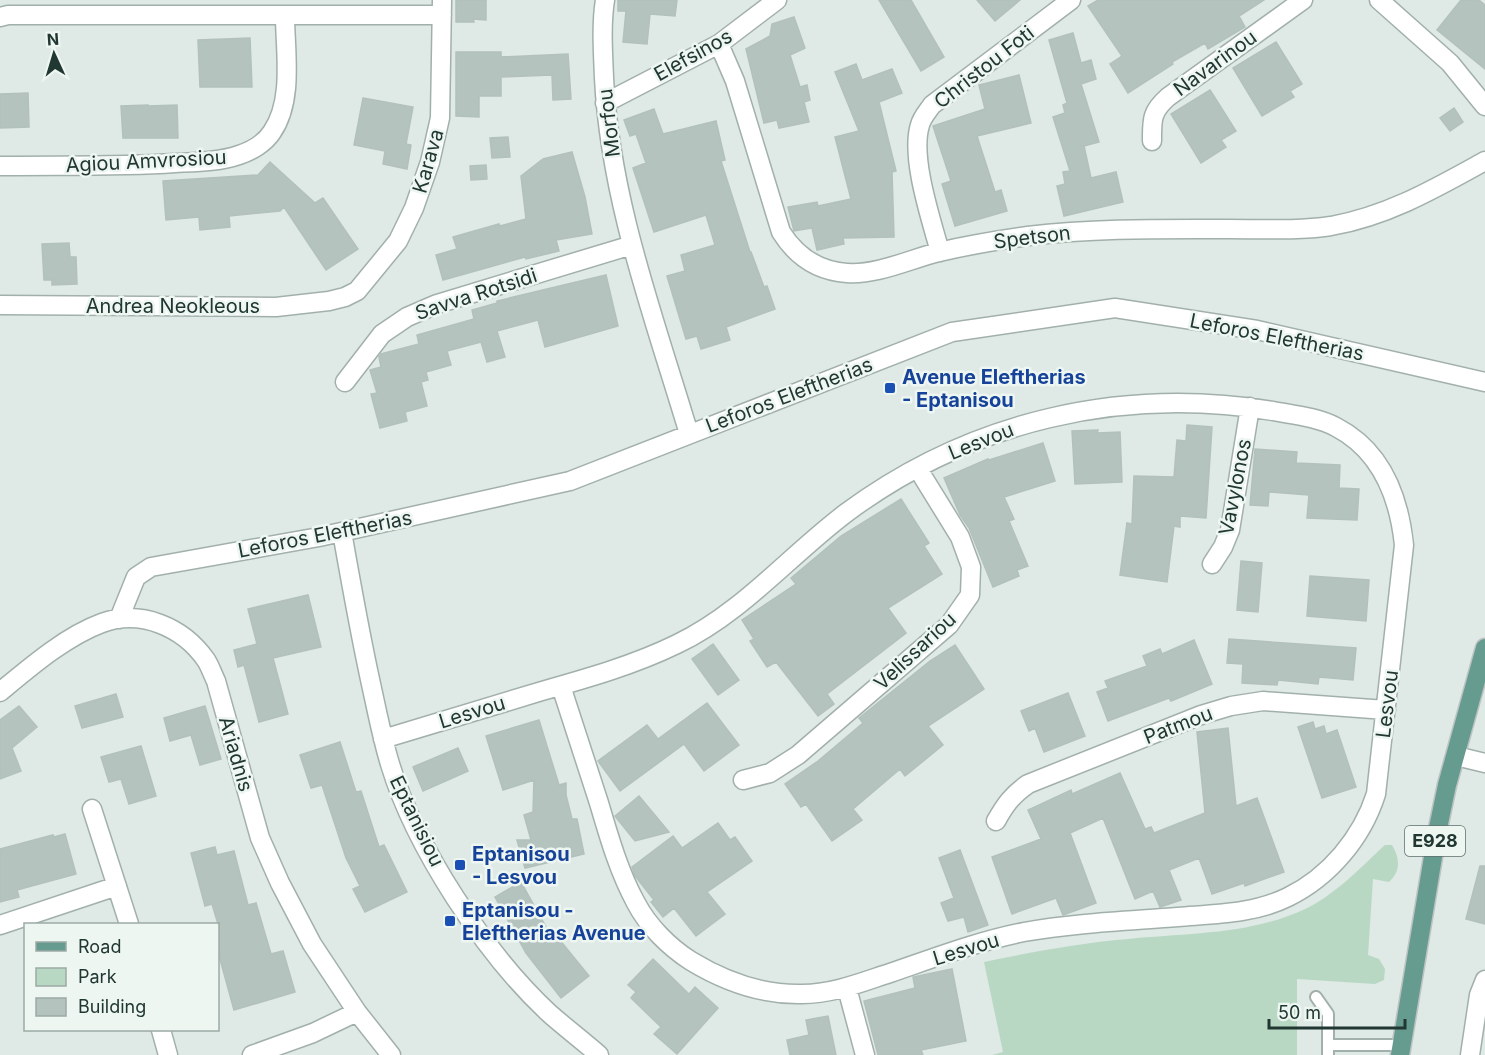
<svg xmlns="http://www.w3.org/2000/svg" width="1485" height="1055" viewBox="0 0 1485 1055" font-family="Inter,sans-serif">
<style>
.green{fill:#b9d8c3}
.building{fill:#b4c3be;stroke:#b2c1bc;stroke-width:1.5}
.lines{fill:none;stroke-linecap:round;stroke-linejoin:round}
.lane-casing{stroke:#a2b0ac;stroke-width:14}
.street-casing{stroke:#a2b0ac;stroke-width:21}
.primary-casing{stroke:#bcc3c2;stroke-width:21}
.lane{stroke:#fff;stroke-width:10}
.street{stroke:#fff;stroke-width:18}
.primary{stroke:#669b90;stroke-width:18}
.transit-dot{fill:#1a4fb4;stroke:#eef6f2;stroke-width:2}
.labels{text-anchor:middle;stroke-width:5;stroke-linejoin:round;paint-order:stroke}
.shield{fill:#eef6f2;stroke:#5e706c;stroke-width:1.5}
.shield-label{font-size:18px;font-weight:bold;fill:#213732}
.street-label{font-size:20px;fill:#213732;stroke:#eef6f2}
.transit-label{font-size:20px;font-weight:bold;fill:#164399;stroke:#eef6f2;text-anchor:start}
</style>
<rect width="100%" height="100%" fill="#dfe9e5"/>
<!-- green -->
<path class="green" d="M1385,845H1392C1400,858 1401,871 1389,882L1373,879L1368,955L1379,959L1385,969L1384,980L1375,984L1297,979V1055H992L1003,1052L984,962C1032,952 1080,943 1128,939C1187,933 1248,935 1303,910C1334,896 1360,868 1385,845Z"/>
<!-- building -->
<path class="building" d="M456,0H486V20L473,19L474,22H456Z
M618,0H677L675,16L650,14L647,44L623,42L626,11H618Z
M879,0H911L944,57L921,71Z
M977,0H1020L995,21Z
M1098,0H1264L1239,16L1245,27L1208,49L1205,43L1172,62L1173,64L1128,93L1110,64L1122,56L1088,6Z
M1461,0H1479L1485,5V69L1437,30Z
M794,17L805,48L790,55L800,87L807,85L810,100L804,102L809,122L779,128L777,120L764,123L746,49L770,36L772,24Z
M1073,33L1081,63L1091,60L1096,79L1081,84L1099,142L1084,146L1091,178L1116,172L1123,202L1064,216L1057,186L1065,184L1063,172L1070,171L1053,117L1065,113L1063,105L1067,103L1049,40Z
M250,38L252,87H200L198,40Z
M1276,42L1302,84L1290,91L1294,97L1262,116L1233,68Z
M456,52H501V57L568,54L571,99L553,100L552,75L501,77V96H479V117L456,116Z
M856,64L862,80L892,69L902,93L879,102L896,171L892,172L894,237L843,238L844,244L817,250L812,228L794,231L788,207L817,202L818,206L851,199L835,137L859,131L835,72Z
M1019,75L1031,123L977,136L995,192L1001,190L1007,211L955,226L942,184L951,181L933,126L985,109L979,85Z
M1210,90L1236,131L1221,140L1226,147L1201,163L1171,114Z
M28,93L29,127L0,128V94Z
M363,98L413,107L406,144L411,145L407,169L383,164L385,151L354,145Z
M148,105V106L177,105L178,138H123L121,106Z
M1454,108L1463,122L1450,131L1440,118Z
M654,109L663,134L716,121L725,160L721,161L750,252H751L764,287L767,286L775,309L726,327L730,340L701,349L697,336L686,339L667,276L685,271L681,255L715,245L706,215L654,232L633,168L646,163L636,134L630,136L624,120Z
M508,137L510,157L492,158L490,138Z
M572,152L585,197L592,234L556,240L559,251L526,259L525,257L443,280L436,255L457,249L453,237L499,224L500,226L526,219L521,176L543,159Z
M270,162L315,203L323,198L358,249L326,270L284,207L280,211L229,216L230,227L200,230L199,217L166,220L163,181L258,175Z
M486,165L487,179L471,180L470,166Z
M69,243L70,257H76L77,284L52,285V280H44L42,244Z
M606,275L618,326L545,347L538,320L497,331L505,357L487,362L481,342L447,351L451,365L426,372L428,380L421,382L427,406L405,412L407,421L380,428L371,394L377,393L370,370L381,367L379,357L381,354L419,344L417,335L474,319L472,310L497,303V301Z
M1187,425L1212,427L1206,518L1180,516V527L1174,526L1167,582L1120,575L1127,523L1132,524L1134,476L1174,477L1177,440L1186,441Z
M1098,430L1097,433L1120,432L1122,482L1075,484L1072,431Z
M1043,443L1055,481L1004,497L1014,519L1009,521L1028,566L1017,570L1019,576L993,587L969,528L960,515L944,478L988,459L989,460Z
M1255,449L1297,452L1296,463L1340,465L1339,488L1359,489L1357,520L1307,518L1309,495L1269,492L1268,506L1250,505Z
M901,499L929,543L924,546L942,574L888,608L906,633L827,694L834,704L818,716L776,662L767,667L750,641L754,639L742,620L796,584L791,578L841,536Z
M1241,561L1262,563L1258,612L1237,610Z
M1310,576L1369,580L1366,621L1307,616Z
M308,595L321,647L273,658L288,714L259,722L244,665L238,667L234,650L257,644L248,609Z
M1229,639L1356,648L1353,680L1319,677L1318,684L1278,680L1277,685L1242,683L1243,664L1227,663Z
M1194,640L1212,684L1171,701L1169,698L1108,721L1097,692L1108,688L1105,681L1147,666L1143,656L1160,649L1162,654Z
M713,644L739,680L718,695L692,659Z
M955,645L984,689L928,726L943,745L905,776L900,769L853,809L862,820L832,841L806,804L801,807L785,784L818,761L863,723L859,718L930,661Z
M1068,693L1085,736L1044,752L1035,728L1029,731L1021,711Z
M116,694L123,717L82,728L75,706Z
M707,703L739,745L704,771L684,744L620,791L598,761L647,725L658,739Z
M19,706L37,727L12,748L21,771L0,779V720Z
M205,706L221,759L200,765L191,735L170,741L164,718Z
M539,720L559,785L566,783V795L572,819H577L584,854L525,868L517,840H531L524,815L533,812L534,780L503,790L486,736Z
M1313,722L1315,729L1324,726L1326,734L1337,730L1356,787L1322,798L1298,727Z
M1228,728L1236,806L1257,798L1284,872L1245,886L1244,883L1212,894L1199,858L1169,870L1181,900L1160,907L1153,891L1135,899L1103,818L1070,833L1096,903L1063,915L1056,898L1012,914L992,857L1041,839L1028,810L1071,790L1072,794L1120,773L1145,829L1151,827L1154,833L1205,813L1197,732Z
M340,742L356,792L361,791L379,847L384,845L407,892L365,912L353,889L360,886L346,858L322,785L311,788L300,755Z
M141,746L156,796L129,804L121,779L109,782L101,757Z
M458,748L468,771L423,791L413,767Z
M639,796L669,832L635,841L615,816Z
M718,823L730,840L735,837L752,861L707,892L725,914L696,936L674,908L663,917L651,902L654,900L635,876L632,867L673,836L682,848Z
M65,834L76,874L17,890L19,897L0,902V849L53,835L54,837Z
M215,847L217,855L234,851L248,905L256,903L271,954L283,951L295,992L234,1010L218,952V924L212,904L205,906L191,853Z
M960,850L988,925L968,932L964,917L948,921L941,903L954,898L939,858Z
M1480,866H1485V924L1466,919Z
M521,882L555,943L559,939L589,976L561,998L526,953L495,897Z
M653,959L689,994L695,987L718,1008L677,1054L654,1034L661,1027L631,998L636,992L628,985Z
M952,969L966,1041L921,1050L923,1055H878L864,1001L915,988L913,977Z
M828,1016L836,1055H790L787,1040L809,1035L806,1020Z"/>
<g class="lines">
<defs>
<path id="lane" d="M1316,997L1328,1014V1055
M1328,1045H1401"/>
<path id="street" d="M605,0C601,25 603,52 604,78C610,200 654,317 689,434
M1379,0L1450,63L1485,106
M0,17L8,15H442
M719,44L735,81L781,232C796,256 818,271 847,273C878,275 910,259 939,252C969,245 999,240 1028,236C1095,228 1161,229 1227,229C1262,229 1297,231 1331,226C1388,216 1436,188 1485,161
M605,103L719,44L777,0
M1152,141C1152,120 1151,112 1168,97L1303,0
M0,166C58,165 117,167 175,163C195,162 219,162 239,155C251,151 265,143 272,132C294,100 285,51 285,15
M940,252C931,219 910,157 920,125C922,117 928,111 932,105L1071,0
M0,305L276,307L329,301L345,297L357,291L398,241L414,208L430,162L440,118L442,0
M345,382L382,334L407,317L437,304L632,245
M342,532C351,583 360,634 371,684C377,711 382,738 390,764C415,847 486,955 550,1014C566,1028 583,1041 599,1055
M1212,564L1223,547L1230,530L1250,407
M119,619L136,577L151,567L319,537L570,481L952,332L1115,308L1257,330L1485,382
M0,692C29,668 66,636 102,623C141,609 183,627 206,660C210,666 213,675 216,681L260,838L280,883L312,944L357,1012L391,1055
M383,739C436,723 489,707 542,691C588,678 634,665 677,644C742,613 789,556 846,513C970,421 1121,386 1273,411C1294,415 1317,417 1336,427C1382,451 1399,497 1404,545L1376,794C1362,838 1329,877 1288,897C1254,914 1215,914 1178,917C1127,921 1074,923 1024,932C978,941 934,958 890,973C862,982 833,994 802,994C763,995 724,981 691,961C669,947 648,926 636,903C619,872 609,837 599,803C586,764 574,725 561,686
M1456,756L1485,763
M743,780L770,773L798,755L949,625L970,595L971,567L960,537L918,469
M92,809L129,924
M996,821C1005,805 1012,795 1028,784L1201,715L1231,706L1263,701L1386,710
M0,925L117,886
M847,988L865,1055
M161,1030L168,1055
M252,1055L313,1033L357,1012
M1470,1055L1479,995L1485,980"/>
<path id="primary" d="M1400,1055L1437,833L1447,785L1485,648"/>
</defs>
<!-- lane casing -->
<use href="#lane" class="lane-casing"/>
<!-- street casing -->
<use href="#street" class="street-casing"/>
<!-- primary casing -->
<use href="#primary" class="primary-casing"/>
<!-- lane -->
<use href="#lane" class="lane"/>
<!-- street -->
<use href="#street" class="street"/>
<!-- primary -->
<use href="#primary" class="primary"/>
</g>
<!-- markers -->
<g class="transit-dot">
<rect x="884" y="382" width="12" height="12" rx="3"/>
<rect x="454" y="859" width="12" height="12" rx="3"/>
<rect x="444" y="915" width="12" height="12" rx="3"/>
</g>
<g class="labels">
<!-- shield labels -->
<rect class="shield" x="1405" y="826" width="60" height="30" rx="4.5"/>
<g class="shield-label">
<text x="1435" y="847">E928</text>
</g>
<!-- street labels -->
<g class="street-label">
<text transform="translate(693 55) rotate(-29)" y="7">Elefsinos</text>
<text transform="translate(1215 63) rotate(-36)" y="7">Navarinou</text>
<text transform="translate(984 67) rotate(-38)" y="7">Christou Foti</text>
<text transform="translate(609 123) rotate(-97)" y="7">Morfou</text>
<text transform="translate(146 161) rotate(-3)" y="7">Agiou Amvrosiou</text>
<text transform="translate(428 161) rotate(-74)" y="7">Karava</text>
<text transform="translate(1032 237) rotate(-7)" y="7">Spetson</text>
<text transform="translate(476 294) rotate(-18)" y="7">Savva Rotsidi</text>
<text x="173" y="313">Andrea Neokleous</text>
<text transform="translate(1277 337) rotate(11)" y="7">Leforos Eleftherias</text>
<text transform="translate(789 395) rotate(-21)" y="7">Leforos Eleftherias</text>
<text transform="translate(981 441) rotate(-22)" y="7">Lesvou</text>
<text transform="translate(1235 487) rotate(-79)" y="7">Vavylonos</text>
<text transform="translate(325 534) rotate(-11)" y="7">Leforos Eleftherias</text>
<text transform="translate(915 651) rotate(-43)" y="7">Velissariou</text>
<text transform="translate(1387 704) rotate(-83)" y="7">Lesvou</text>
<text transform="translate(472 712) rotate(-17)" y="7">Lesvou</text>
<text transform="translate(1178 725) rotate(-21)" y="7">Patmou</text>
<text transform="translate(236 754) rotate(74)" y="7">Ariadnis</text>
<text transform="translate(417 821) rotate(64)" y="7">Eptanisiou</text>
<text transform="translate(966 949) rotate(-17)" y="7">Lesvou</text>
</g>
<!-- transit labels -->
<g class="transit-label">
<text x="902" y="384">Avenue Eleftherias<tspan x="902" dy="23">- Eptanisou</tspan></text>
<text x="472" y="861">Eptanisou<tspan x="472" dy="23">- Lesvou</tspan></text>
<text x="462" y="917">Eptanisou -<tspan x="462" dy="23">Eleftherias Avenue</tspan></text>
</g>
</g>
<!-- legend -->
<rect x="24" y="923" width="195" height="108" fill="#eef6f2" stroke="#9caaa5" stroke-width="1.5"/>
<rect x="36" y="942" width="30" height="9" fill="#669b90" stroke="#9caaa5" stroke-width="1.5"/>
<text x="78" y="953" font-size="18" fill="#213732">Road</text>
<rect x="36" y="968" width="30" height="18" fill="#b9d8c3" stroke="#9caaa5" stroke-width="1.5"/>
<text x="78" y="983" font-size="18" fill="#213732">Park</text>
<rect x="36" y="998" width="30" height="18" fill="#b4c3be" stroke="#9caaa5" stroke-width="1.5"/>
<text x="78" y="1013" font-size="18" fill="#213732">Building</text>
<!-- north arrow -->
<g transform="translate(54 54) rotate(356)" stroke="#eef6f2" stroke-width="4.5" paint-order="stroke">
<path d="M0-4.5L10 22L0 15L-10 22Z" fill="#213732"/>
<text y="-9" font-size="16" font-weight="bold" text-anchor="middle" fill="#213732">N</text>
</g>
<!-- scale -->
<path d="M1269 1019v9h136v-9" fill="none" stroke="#213732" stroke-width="3"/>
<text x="1278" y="1019" font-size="18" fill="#213732" stroke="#eef6f2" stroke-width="4.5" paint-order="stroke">50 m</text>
</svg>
